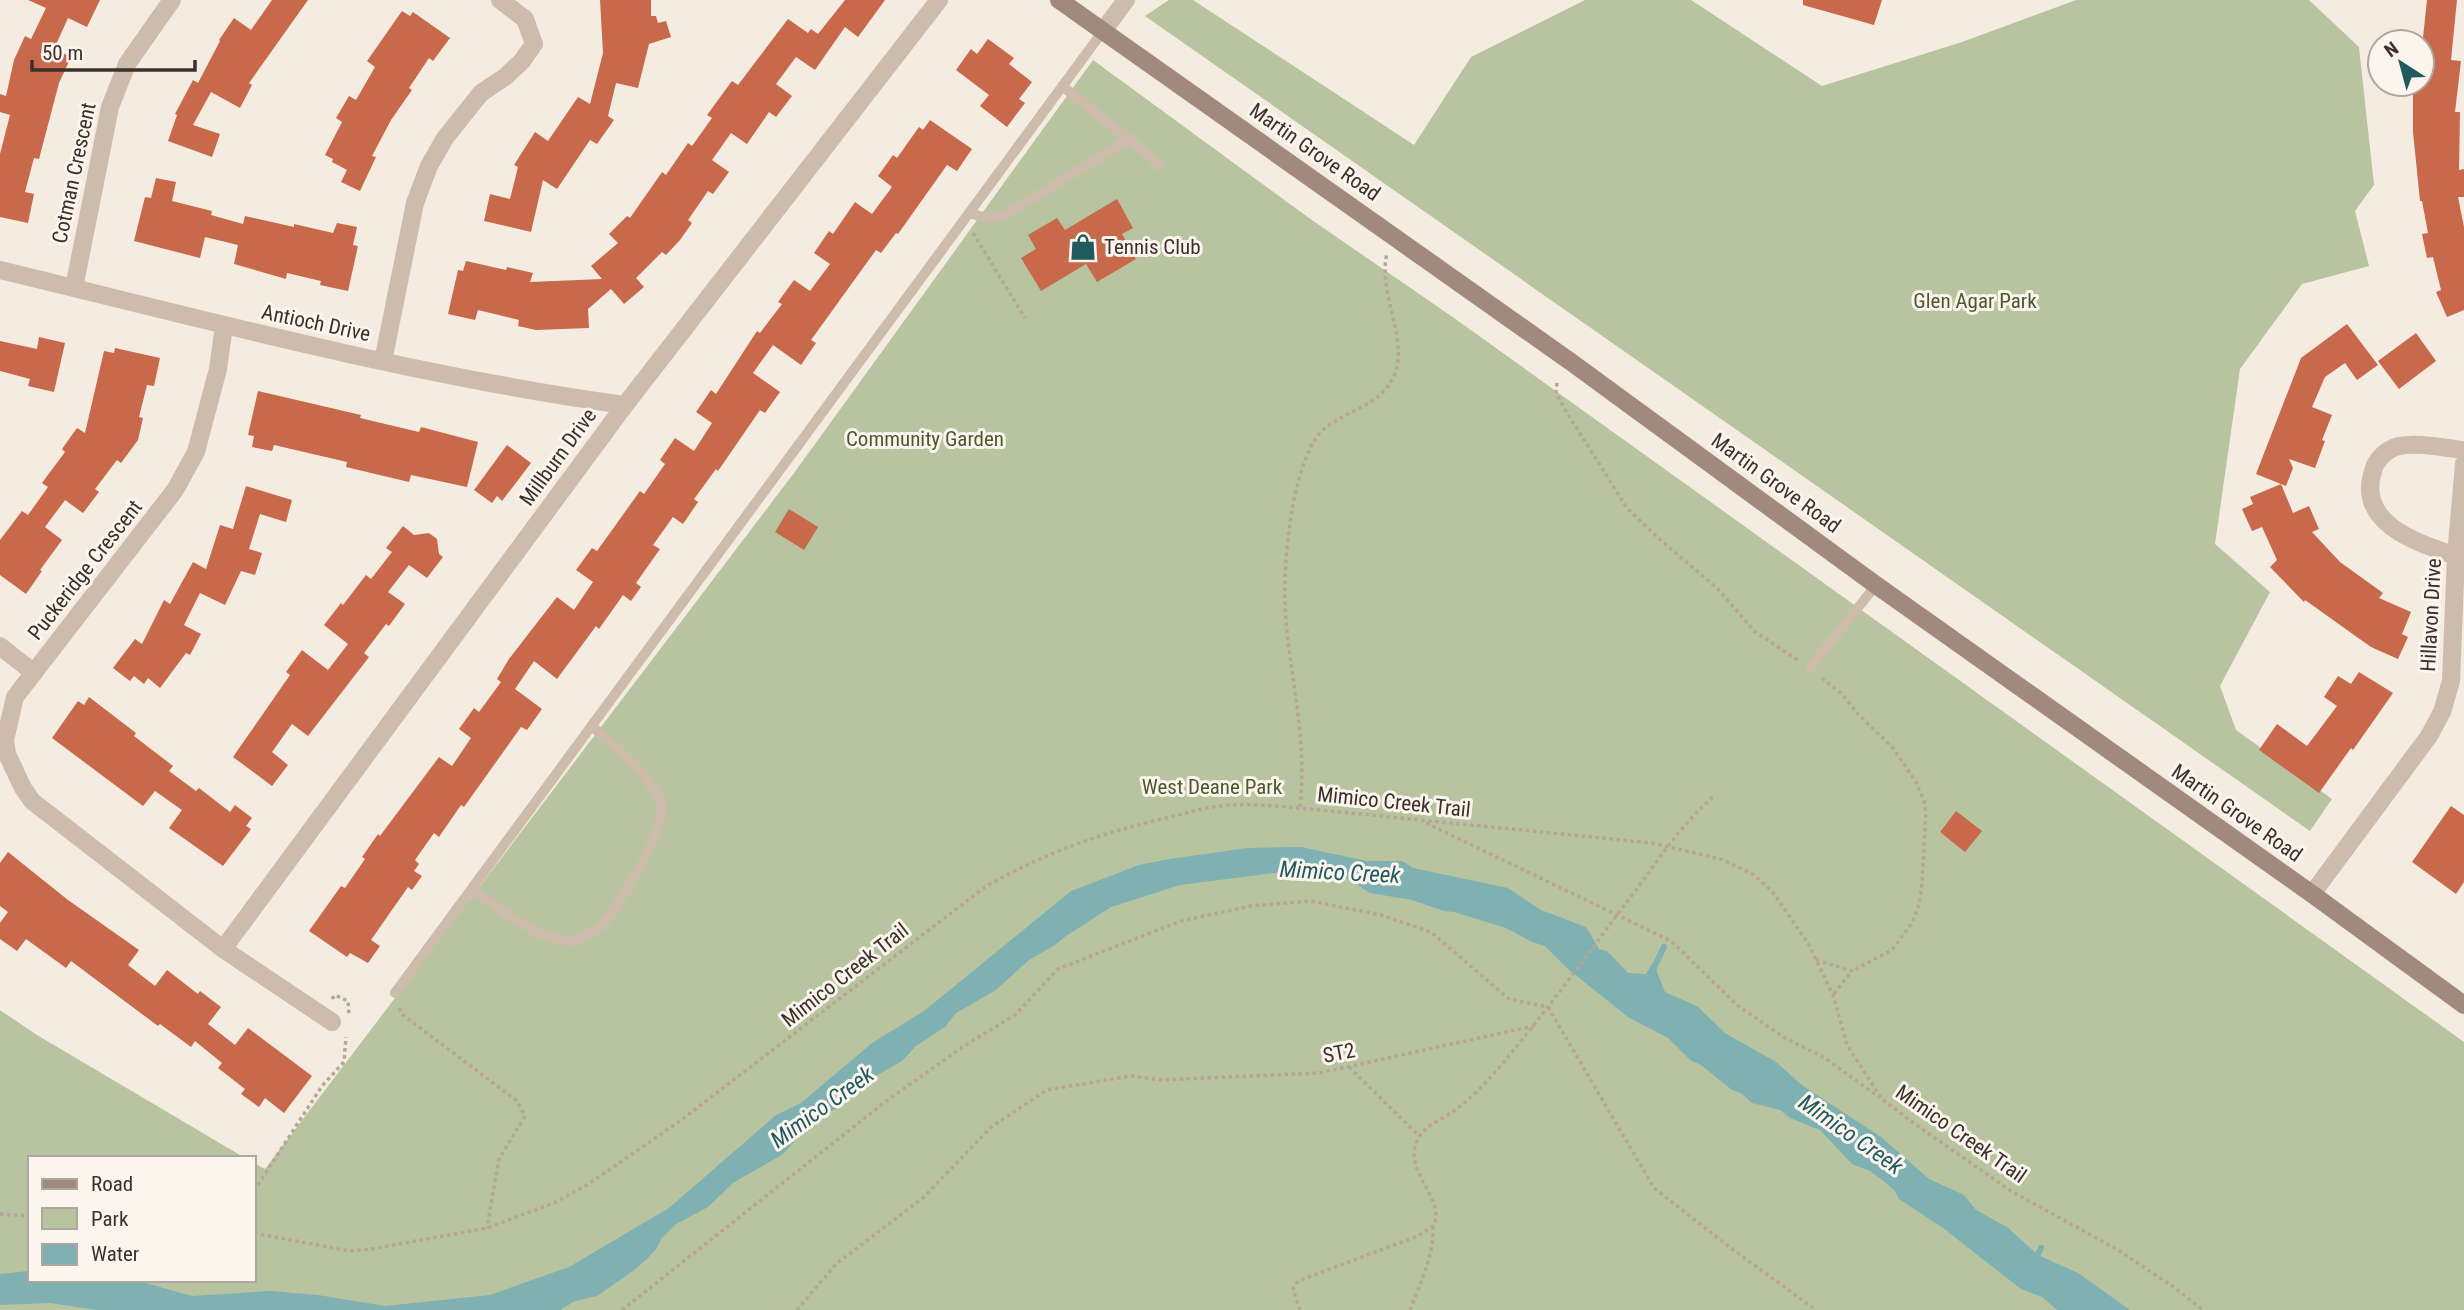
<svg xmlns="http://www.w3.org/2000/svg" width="2464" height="1310" viewBox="0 0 2464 1310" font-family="'Roboto Condensed',sans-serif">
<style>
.green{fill:#b8c4a0}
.water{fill:#7fb0b2}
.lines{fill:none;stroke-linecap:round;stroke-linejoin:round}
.stream{stroke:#7fb0b2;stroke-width:6}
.building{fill:#c8694b}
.path{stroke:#b9a596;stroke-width:3.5;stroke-dasharray:3.5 3.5;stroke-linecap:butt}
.lane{stroke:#cdbbac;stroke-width:10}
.street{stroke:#cdbbac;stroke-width:18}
.secondary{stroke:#a18a7d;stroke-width:18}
.labels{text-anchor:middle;stroke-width:6;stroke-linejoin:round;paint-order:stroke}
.street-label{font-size:21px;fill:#3b302b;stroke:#fbf5ee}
.poi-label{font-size:21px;fill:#3b302b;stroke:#fbf5ee;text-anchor:start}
.park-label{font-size:21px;fill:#4a5a2e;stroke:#fbf5ee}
.water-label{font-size:23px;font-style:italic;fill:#1f5a5e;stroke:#fbf5ee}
</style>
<rect width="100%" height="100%" fill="#f4ebe1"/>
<!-- green -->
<path class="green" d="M1169,0H1193L1414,145L1471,57L1585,0H1691L1822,86L1962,42L2076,0H2309L2359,47L2374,185L2355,211L2369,266L2302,284L2240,369L2215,544L2270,592L2220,686L2236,730L2332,799L2310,831L1145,16Z
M1093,60L1309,218L1454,318L2464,1042V1310H0V1010L37,1035L245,1158H30V1280H254V1163L265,1169L794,473Z"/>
<!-- water -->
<path class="water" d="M1301,847L1367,861H1402L1413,868L1508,888L1541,910L1586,927L1599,949L1607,951L1628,973L1646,974L1653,962L1665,992L1697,1006L1725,1033L1776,1062L1803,1086L1881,1137L1929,1179L1964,1195L1976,1210L2007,1227L2038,1255L2078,1273L2130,1310H2057L2042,1297L2021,1289L1943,1228L1899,1199L1895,1191L1886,1183L1870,1171L1852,1164L1820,1130L1790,1118L1780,1110L1752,1103L1741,1093L1732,1090L1701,1065L1690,1060L1668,1038L1628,1017L1568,969L1545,946L1532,942L1506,928L1454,912L1444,911L1412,900L1370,893L1349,879L1331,875L1290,871L1180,885L1111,907L1066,936L1055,945L1029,960L996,990L956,1013L945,1027L916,1046L902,1061L874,1077L837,1108L813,1121L783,1154L733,1183L708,1207L676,1224L661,1239L657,1248L647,1259L633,1271L597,1296L575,1301L560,1310H97L50,1303L0,1305V1274L28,1271L30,1280L142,1282L192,1296L270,1291L318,1295L385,1306L490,1295L569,1267L669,1208L776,1115L801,1103L872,1043L924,1011L1071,891L1139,865L1170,859L1247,848Z"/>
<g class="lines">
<!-- stream -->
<path class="stream" d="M1654,974L1653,970L1664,947
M2034,1262L2041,1248"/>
</g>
<!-- building -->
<path class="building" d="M28,0H100L87,27L68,18L54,49L71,57L59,83L39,159L34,158L25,192L34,194L28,223L0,217V154L10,115L0,112V94L6,96L14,60L25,36L31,39L46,8Z
M272,0H308L249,83L252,85L240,108L211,92L193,125L220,134L212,157L168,141L177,115L175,114L193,80L198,83L220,41L219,40L234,18L251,30Z
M600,0H651V16H656L658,23L666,21L671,37L649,44L638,88L616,83L608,116L614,120L597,144L590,140L557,189L543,180L531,232L484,221L490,194L510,199L518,167L514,165L535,132L548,141L578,97L590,104L603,53Z
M845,0H885L858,37L845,27L815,70L796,57L776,84L792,96L776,117L769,112L747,144L731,133L712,160L729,172L713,194L708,191L688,220L692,223L680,240L666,255L662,252L636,278L644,287L624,304L611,289L588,309L589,328L536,330L518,326L519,320L478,310L475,320L448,314L458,270L463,271L466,261L506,270L507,267L533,273L530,282L602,279L591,266L618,243L609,234L627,216L630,218L662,172L666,175L688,143L692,146L712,118L707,115L732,81L738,85L788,19L808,33L811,29L818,34Z
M1803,0H1882L1874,25L1803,5Z
M2427,0H2457L2451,60L2461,61L2455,112H2460L2459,170L2464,169V197H2458L2464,227V310L2447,317L2436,292L2441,290L2433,257L2427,258L2422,234L2428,233L2422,201H2420L2413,132V84H2422V47Z
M402,11L410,16L413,12L450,38L433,61L429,58L409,88L412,90L391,120L372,156L376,157L360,191L341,182L347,170L332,162L333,159L325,155L342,122L336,118L349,96L356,100L375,67L367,61Z
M988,39L1014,58L1009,64L1032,82L1019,99L1025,103L1007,127L980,106L989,95L956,70L971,49L977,54Z
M930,120L972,149L957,171L947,165L898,234L896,233L881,253L876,250L811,340L816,343L801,365L773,345L753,373L780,392L765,413L760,410L718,471L716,469L694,499L698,502L683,524L673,517L653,545L660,549L636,583L641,587L631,601L623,595L599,629L596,626L557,679L534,661L515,689L542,709L527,730L521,727L464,807L461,805L439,837L434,833L415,860L419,864L414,871L422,876L412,890L408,887L371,940L380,946L368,963L350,953L347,957L309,931L341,886L345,888L365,859L362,857L378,834L380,836L439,757L452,766L471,738L459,729L474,708L479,712L501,682L497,679L509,659L557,597L574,610L593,582L576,570L592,548L597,551L640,491L644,494L665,464L660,460L675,438L694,451L712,423L696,412L711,390L716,394L757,331L760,333L782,304L778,302L794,280L810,291L830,264L814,253L829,231L833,234L855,202L872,214L892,187L878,176L893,155L897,158L919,127L923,130Z
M156,178L176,182L172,201L212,211L211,215L243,224L245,216L294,227V224L333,233L337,223L357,227L353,245L358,246L348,291L320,285L321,281L287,273L286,279L234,264L238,245L205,237L200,258L134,241L145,197L151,198Z
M1117,199L1133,228L1122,234L1136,259L1097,282L1086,264L1041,291L1021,258L1036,249L1028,235L1057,218L1065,230Z
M2347,324L2378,365L2357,380L2345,363L2325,377L2312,407L2332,415L2322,440L2325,441L2315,468L2289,459L2293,468L2286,486L2256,474L2301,358Z
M2416,333L2436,361L2399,389L2378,361Z
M39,337L65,343L54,392L28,386L30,379L0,371V341L37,349Z
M115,348L160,358L154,386L147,385L139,417L143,418L138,440L121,463L117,460L95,489L99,492L83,513L65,500L45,527L62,540L40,570L42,571L26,594L0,575V540L22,511L28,515L48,487L42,483L65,452L62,449L77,428L85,433L104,351L114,353Z
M258,391L361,415L360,418L419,432L421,427L478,442L467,487L411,475L409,482L346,467L347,462L274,445L272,451L252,447L254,436L248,435Z
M507,445L531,463L502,501L497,496L492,503L474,490Z
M2281,484L2293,513L2309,506L2319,529L2312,532L2340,562L2383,593L2379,598L2411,612L2402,634L2408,637L2398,659L2371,647L2305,600L2304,602L2270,567L2277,560L2262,527L2252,531L2242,509L2253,504L2250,497Z
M246,486L292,500L286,522L260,514L249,549L262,553L255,575L241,571L225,605L200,593L184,625L201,634L190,655L186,653L160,688L148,678L144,684L134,676L130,681L113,668L135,639L142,644L164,600L170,604L193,562L206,569L220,525L233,529Z
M789,509L818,527L804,550L775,532Z
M403,526L414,535L429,533L437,539L439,554L443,557L427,578L409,565L388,592L405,604L389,626L386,624L364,653L369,657L308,736L292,724L272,752L288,765L272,786L233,757L290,675L286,672L302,650L328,670L348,644L324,625L341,603L343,605L366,575L371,579L392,552L386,548Z
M2359,672L2393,693L2353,750L2351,748L2319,793L2259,750L2277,724L2307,746L2337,706L2324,697L2338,676L2351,684Z
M89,697L136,733L134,736L173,766L169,771L196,791L199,788L230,812L235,805L252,818L246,826L251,829L223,866L169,828L182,810L155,791L143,806L52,738L78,701L84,705Z
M2451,806L2464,815V882L2456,894L2412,862Z
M1956,811L1982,831L1965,852L1940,832Z
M8,852L68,900L139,950L128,965L155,986L167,970L198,994L200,991L221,1007L208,1024L235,1045L248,1028L312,1076L284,1113L265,1098L259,1107L241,1094L245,1089L218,1068L222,1063L195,1041L191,1047L160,1024L158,1026L71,961L66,968L26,939L17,951L0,939V923L8,912L0,906V863Z"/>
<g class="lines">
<!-- path -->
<path class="path" d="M973,233L1025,318
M1557,383L1556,392L1564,408L1627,508L1657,537L1718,589L1754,631L1799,661
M1822,678L1842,694L1858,714L1893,748L1916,782L1924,801L1926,813L1922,883L1919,904L1912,923L1892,950L1852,971
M1300,807C1307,742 1292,685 1286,622C1283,583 1286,543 1293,505C1296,487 1306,450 1318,435C1339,411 1378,409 1393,378C1411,341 1377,295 1387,253
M1426,823L1671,941L1737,1005L1785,1038L1825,1058L1880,1098
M1816,960L1852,971L1833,995
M332,999L335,995L348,1001L349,1015
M1548,1007L1654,1188L1728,1246L1816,1310
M399,1008L403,1015L517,1101L525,1116L499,1159L487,1228
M1349,1067L1419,1136
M254,1191L322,1086L344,1062L346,1037
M0,1214L30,1216
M254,1233L349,1251L372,1249L487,1228L556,1202L587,1185L680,1121L985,887C1044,853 1101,833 1166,818C1184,814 1201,808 1219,806C1246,803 1273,806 1300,808L1652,843L1721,859L1754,875L1772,891L1809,945L1833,995L1847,1045L1882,1099L1919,1127L2011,1191L2118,1250L2175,1288L2203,1310
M622,1310L885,1102L964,1046L1015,1015L1058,969L1181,921L1251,906L1310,901L1381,915L1431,932L1509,999L1548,1007
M797,1310L836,1264L924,1197L991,1127L1047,1090L1131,1076L1161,1080L1319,1073L1534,1026
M1300,1310L1293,1289L1298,1281L1418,1236L1434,1225C1445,1197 1403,1172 1417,1141C1423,1126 1441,1120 1454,1111C1473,1097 1491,1078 1506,1059C1552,1005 1593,946 1636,890C1660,857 1683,823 1714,796
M1410,1310C1420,1283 1434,1256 1433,1227"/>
<!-- lane -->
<path class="lane" d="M1062,86L1150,156L1159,166
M970,213L985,218L1003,216L1130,139
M1810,668L1876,585
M472,889L503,912L538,933L571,942C584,936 598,931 607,919C621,902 669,823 661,803C648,772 616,748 592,726
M395,993L1103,31"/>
<!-- street -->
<path class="street" d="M1103,31L1126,0
M0,270C207,320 413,376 625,405
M74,288L110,107L127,64L172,0
M224,326L218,369L196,452L175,490L15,697L5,740L7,754L23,788L32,801L223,949L332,1022
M383,361L415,203L429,166L445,138L481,93L505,77L522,61L534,44L525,19L500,0
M2456,556C2418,543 2356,524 2373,471C2376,459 2387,449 2399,446C2419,442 2444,448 2464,450
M0,646L34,673
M2312,894L2429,736L2442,712L2451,681L2456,556L2464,464
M223,949L625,405L939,0"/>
<!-- secondary -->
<path class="secondary" d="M1059,0L1571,362L1876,585L2312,894L2464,1005"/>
</g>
<!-- icons -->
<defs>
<symbol id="shop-bare" viewBox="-9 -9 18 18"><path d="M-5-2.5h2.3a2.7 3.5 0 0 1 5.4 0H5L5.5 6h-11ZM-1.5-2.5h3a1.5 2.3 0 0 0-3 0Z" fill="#1f5a5e" stroke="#fbf5ee" stroke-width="2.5" paint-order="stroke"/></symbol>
</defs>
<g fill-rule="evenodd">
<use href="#shop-bare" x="1064" y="228" width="38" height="38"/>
</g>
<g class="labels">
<!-- street labels -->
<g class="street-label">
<text transform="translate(1315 152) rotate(35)" y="7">Martin Grove Road</text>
<text transform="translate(74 173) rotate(-78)" y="7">Cotman Crescent</text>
<text transform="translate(316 323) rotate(12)" y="7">Antioch Drive</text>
<text transform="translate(558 457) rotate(-54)" y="7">Millburn Drive</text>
<text transform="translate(1776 483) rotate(36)" y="7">Martin Grove Road</text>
<text transform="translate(85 570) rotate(-52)" y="7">Puckeridge Crescent</text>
<text transform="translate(2431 615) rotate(-87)" y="7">Hillavon Drive</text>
<text transform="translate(1394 802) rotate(6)" y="7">Mimico Creek Trail</text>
<text transform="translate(2237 813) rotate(35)" y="7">Martin Grove Road</text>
<text transform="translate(845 975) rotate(-38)" y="7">Mimico Creek Trail</text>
<text transform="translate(1339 1053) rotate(-11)" y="7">ST2</text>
<text transform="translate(1961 1134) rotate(35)" y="7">Mimico Creek Trail</text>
</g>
<!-- poi labels -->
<g class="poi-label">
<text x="1104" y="254">Tennis Club</text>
</g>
<!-- park labels -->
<g class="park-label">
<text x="1975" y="308">Glen Agar Park</text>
<text x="925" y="446">Community Garden</text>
<text x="1212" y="794">West Deane Park</text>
</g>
<!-- water labels -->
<g class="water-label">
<text transform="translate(1340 872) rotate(3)" y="8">Mimico Creek</text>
<text transform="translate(822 1107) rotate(-36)" y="8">Mimico Creek</text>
<text transform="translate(1851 1134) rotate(35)" y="8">Mimico Creek</text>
</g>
</g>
<!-- legend -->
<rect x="28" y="1156" width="228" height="126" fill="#fbf5ee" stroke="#aea6a0" stroke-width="2"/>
<rect x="42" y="1179" width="35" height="10" fill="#a18a7d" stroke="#aea6a0" stroke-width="2"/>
<text x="91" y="1191" font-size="21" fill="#3b302b">Road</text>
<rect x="42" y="1208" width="35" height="21" fill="#b8c4a0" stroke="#aea6a0" stroke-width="2"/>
<text x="91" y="1226" font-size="21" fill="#3b302b">Park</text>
<rect x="42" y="1244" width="35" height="21" fill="#7fb0b2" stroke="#aea6a0" stroke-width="2"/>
<text x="91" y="1261" font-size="21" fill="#3b302b">Water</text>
<!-- north arrow -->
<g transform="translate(2401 63) rotate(324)"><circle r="33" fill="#fbf5ee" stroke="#aea6a0" stroke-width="2"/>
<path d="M0-5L12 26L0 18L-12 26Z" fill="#1f5a5e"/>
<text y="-10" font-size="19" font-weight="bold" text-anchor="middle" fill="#3b302b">N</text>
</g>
<!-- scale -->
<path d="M32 60v10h163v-10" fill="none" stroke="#3b302b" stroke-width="3.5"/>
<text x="42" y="60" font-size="21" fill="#3b302b" stroke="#fbf5ee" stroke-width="5" paint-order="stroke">50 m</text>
</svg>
